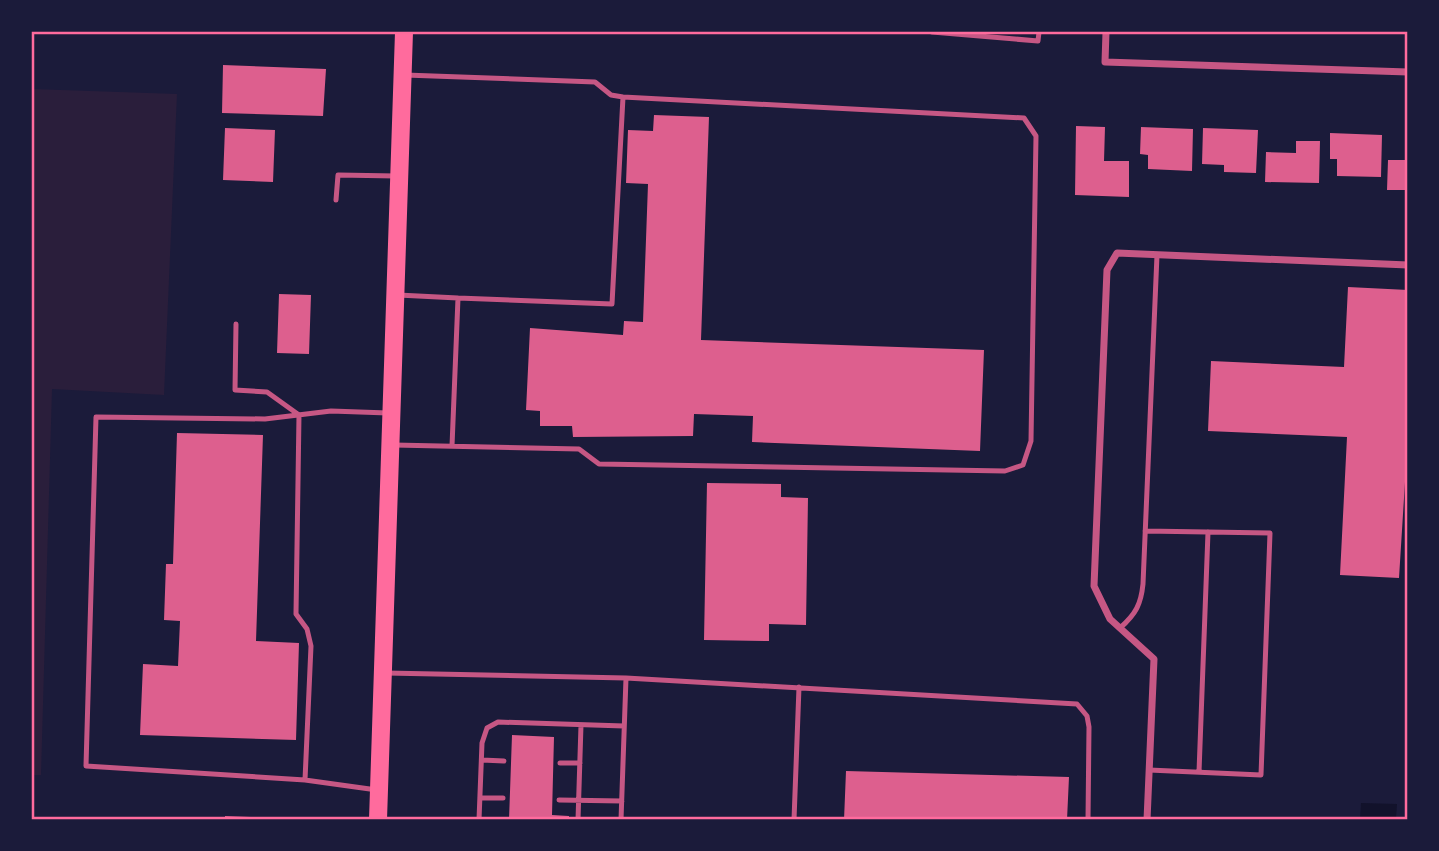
<svg xmlns="http://www.w3.org/2000/svg" width="1439" height="851" viewBox="0 0 1439 851" font-family="'Archivo Narrow',sans-serif">
<style>
.green{fill:#2a1e3b}
.water{fill:#12122b}
.building{fill:#dd5f8e}
.lines{fill:none;stroke-linecap:round;stroke-linejoin:round}
.service{stroke:#c65784;stroke-width:5}
.minor{stroke:#c65784;stroke-width:7}
.primary{stroke:#ff6b9d;stroke-width:18}
.neatline{fill:none;stroke:#ff6b9d;stroke-width:2.5}
</style>
<rect width="100%" height="100%" fill="#1b1b3a"/>
<!-- green -->
<path class="green" d="M32,89L177,94L164,395L52,389L41,775H32Z"/>
<!-- water -->
<path class="water" d="M1361,803L1397,804L1396,819H1360Z"/>
<!-- building -->
<path class="building" d="M223,65L326,69L323,116L222,113Z
M654,115L709,117L701,340L984,350L980,451L752,442L753,416L694,414L693,436L573,437L572,426H540V411L526,410L530,328L623,335L624,321L643,322L648,184L626,183L628,130L653,131Z
M1076,126L1105,127L1104,161H1129V197L1075,195Z
M1141,127L1193,129L1192,171L1148,169V155L1140,154Z
M225,128L275,130L273,182L223,180Z
M1203,128L1258,130L1256,173L1224,172V165L1202,164Z
M1330,133L1382,135L1381,177L1337,176V159H1330Z
M1296,141H1320L1319,183L1265,182L1266,152L1296,153Z
M1388,160H1408V190H1387Z
M1348,287L1408,290V434L1399,578L1340,575L1347,437L1208,431L1211,361L1344,367Z
M279,294L311,295L309,354L277,353Z
M177,433L263,435L256,641L299,643L296,740L140,735L143,664L178,666L180,621L164,620L166,564H173Z
M707,483L781,484V497L808,498L806,625L769,624V641L704,640Z
M512,735L554,737L552,815L569,816V820H509Z
M846,771L1069,777L1067,820H844Z
M225,816L251,817V820H225Z"/>
<g class="lines">
<!-- service -->
<path class="service" d="M932,32L1038,41L1039,32
M336,200L338,175L396,176
M398,295L458,298
M236,324L235,390L267,392L299,415L296,614L307,629L311,646L305,780
M394,445L579,449L599,464L1005,471L1023,465L1031,441L1036,136L1024,118L623,97L611,95L595,82L405,75
M452,446L458,298L612,304L623,97
M1145,531L1270,533L1261,775L1149,770
M1120,628C1136,614 1141,604 1143,584L1157,255
M386,673L626,678L1077,704L1087,716L1089,727L1088,820
M482,760L504,761
M560,763H580
M1199,772L1208,532
M377,790L305,780L86,766L96,417L265,419L331,411L388,413
M480,798H503
M559,800L622,801
M479,820L482,743L487,728L498,722L624,726
M578,820L581,725
M621,820L626,678
M794,820L799,687"/>
<!-- minor -->
<path class="minor" d="M1106,32L1105,62L1408,72
M1147,820L1154,659L1110,619L1094,586L1107,270L1117,253L1408,265"/>
<!-- primary -->
<path class="primary" d="M378,820L404,32"/>
</g>
<!-- border -->
<rect width="1439" height="851" fill="none" stroke="#1b1b3a" stroke-width="66"/>
<rect x="33" y="33" width="1373" height="785" class="neatline"/>
</svg>
